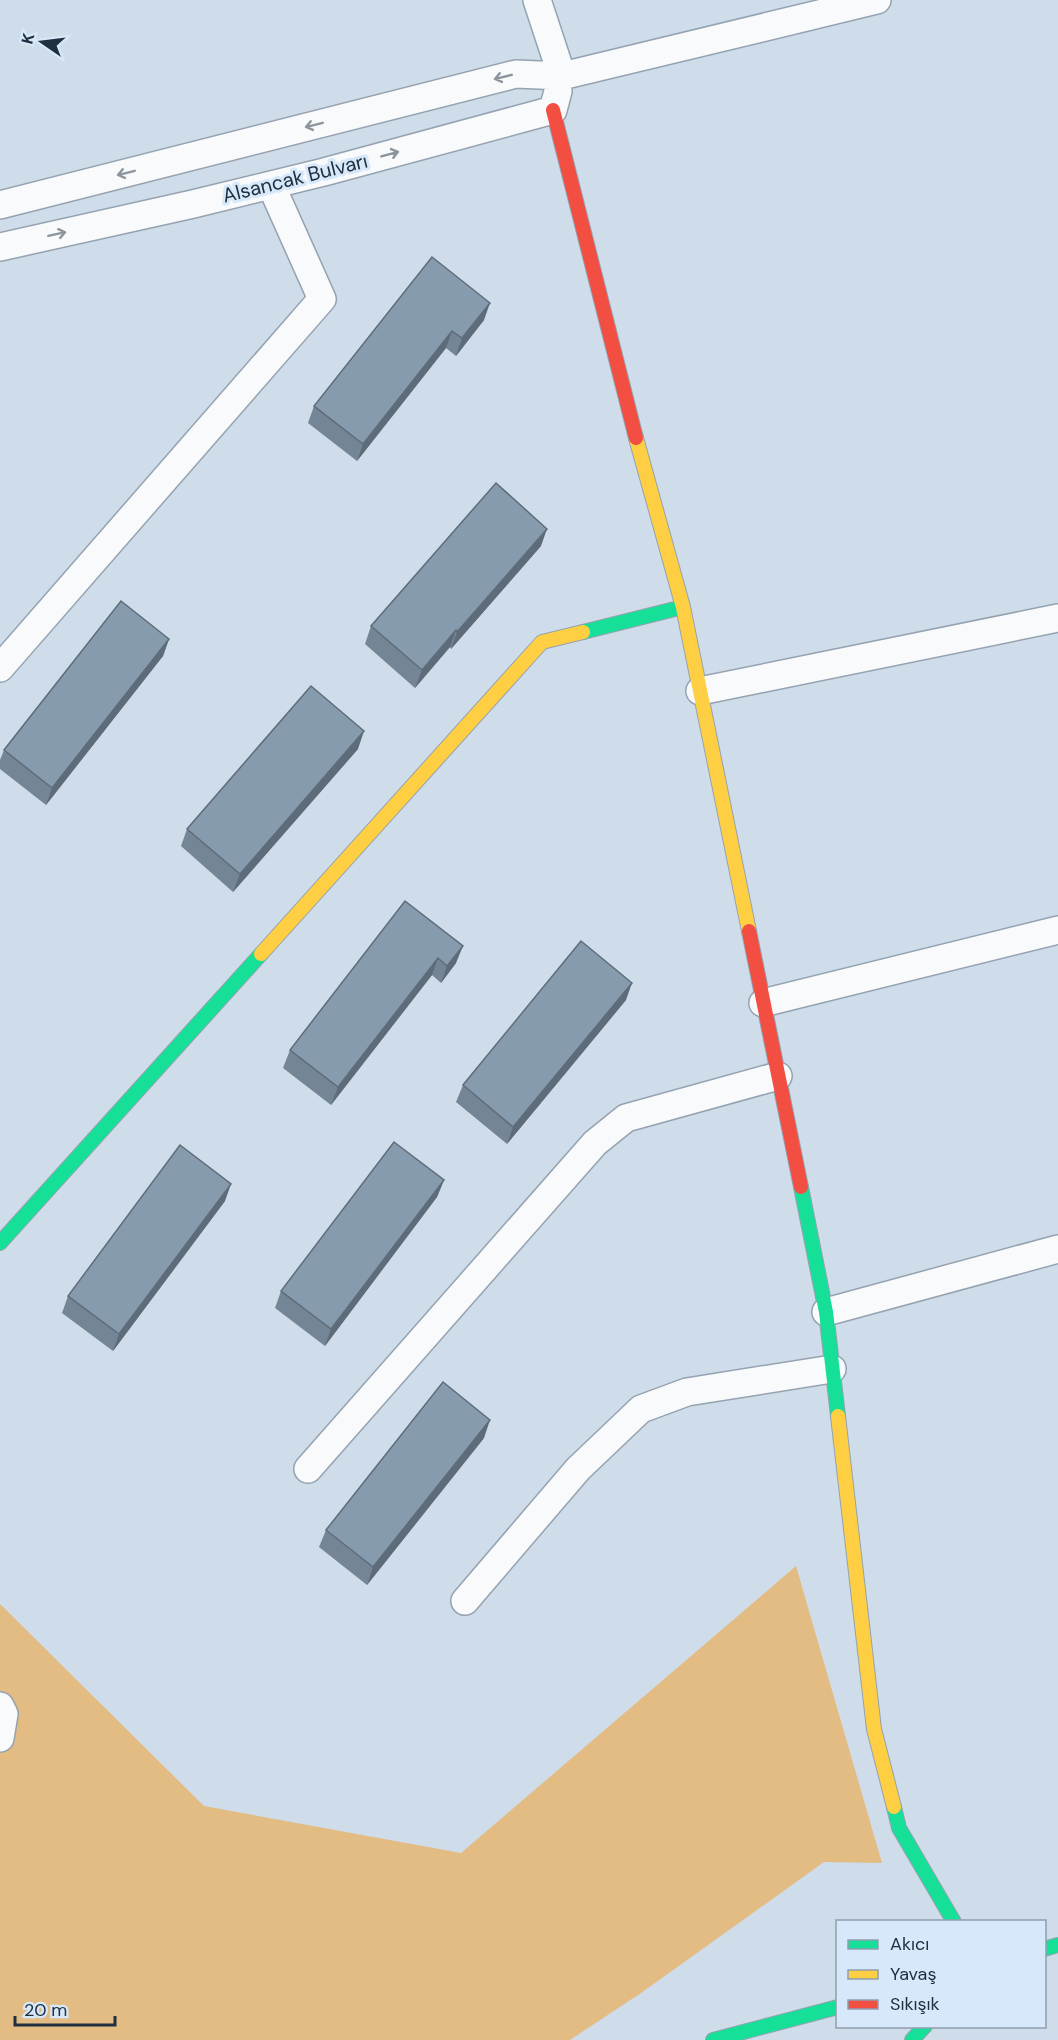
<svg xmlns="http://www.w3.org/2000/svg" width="1058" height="2040" viewBox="0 0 1058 2040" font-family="'DM Sans',sans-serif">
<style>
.green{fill:#e2bc82}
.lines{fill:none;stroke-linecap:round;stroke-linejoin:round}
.street-casing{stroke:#95a2b0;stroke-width:30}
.fast-casing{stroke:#95a2b0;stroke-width:16}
.slow-casing{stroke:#95a2b0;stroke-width:16}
.jam-casing{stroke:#95a2b0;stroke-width:16}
.street{stroke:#f8fafc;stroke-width:27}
.fast{stroke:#16e098;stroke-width:14}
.slow{stroke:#ffcf43;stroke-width:14}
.jam{stroke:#f24e42;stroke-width:14}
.wall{fill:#748596}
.shaded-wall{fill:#5e6c7a}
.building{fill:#879baf;stroke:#5e6c7a;stroke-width:1.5}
.oneway{stroke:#8c959e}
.labels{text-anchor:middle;stroke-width:6;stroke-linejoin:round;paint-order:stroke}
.street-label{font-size:20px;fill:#203041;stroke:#d7e8fa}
</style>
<rect width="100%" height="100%" fill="#cfdcea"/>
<!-- green -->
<path class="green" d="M796,1566L882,1863L824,1862L641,1993L570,2040H0V1604L204,1806L461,1853Z"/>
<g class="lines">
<defs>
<path id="street" d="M537,0L562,76
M0,205L516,74L562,76L877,0
M0,247L193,204L324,172L553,110L558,91
M0,668L322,299L271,185
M700,691L1058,618
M763,1003L1058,930
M826,1312L1058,1249
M308,1469L595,1143L626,1118L778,1076
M465,1601L578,1469L641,1409L687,1392L832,1369
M0,1706L4,1714L0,1738"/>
<path id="fast" d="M583,632L683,607
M801,1187L826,1312L838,1416
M0,1243L261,954
M894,1807L899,1828L954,1922
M1044,1949L1058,1945
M713,2040L838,2007
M912,2040L925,2026"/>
<path id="slow" d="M636,438L683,607L749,931
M261,954L542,642L583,632
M838,1416L874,1729L894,1807"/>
<path id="jam" d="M553,110L636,438
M749,931L801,1187"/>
</defs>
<!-- street casing -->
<use href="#street" class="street-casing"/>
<!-- fast casing -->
<use href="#fast" class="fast-casing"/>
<!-- slow casing -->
<use href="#slow" class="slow-casing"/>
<!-- jam casing -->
<use href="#jam" class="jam-casing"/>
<!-- street -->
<use href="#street" class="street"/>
<!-- fast -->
<use href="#fast" class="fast"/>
<!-- slow -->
<use href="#slow" class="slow"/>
<!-- jam -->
<use href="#jam" class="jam"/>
</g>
<!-- wall -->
<path class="wall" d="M432,257L484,320L456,356L446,348L357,461L308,423L314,406Z
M541,546L451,649L450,647L415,688L365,644L371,626Z
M169,639L163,656L46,805L0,769V760L4,750Z
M358,749L233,892L181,846L187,829Z
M405,901L456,963L441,983L432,975L331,1105L283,1068L290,1050Z
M626,1000L507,1144L456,1102L463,1085Z
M444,1180L437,1197L325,1346L275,1308L281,1291Z
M225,1201L113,1351L62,1313L68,1296Z
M484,1438L367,1585L319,1547L326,1530Z"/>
<!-- shaded-wall -->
<path class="shaded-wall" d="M490,303L484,320L456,356L462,338Z
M452,331L446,348L357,461L363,444Z
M547,529L541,546L451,649L457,632Z
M456,630L450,647L415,688L422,670Z
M169,639L163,656L46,805L52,788Z
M364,731L358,749L233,892L240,874Z
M463,946L456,963L441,983L447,966Z
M438,958L432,975L331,1105L338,1087Z
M632,983L626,1000L507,1144L513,1127Z
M444,1180L437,1197L325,1346L331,1329Z
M231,1184L225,1201L113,1351L119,1334Z
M490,1420L484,1438L367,1585L373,1567Z"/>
<!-- building -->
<path class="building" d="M432,257L490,303L462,338L452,331L363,444L314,406Z
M496,483L547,529L457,632L456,630L422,670L371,626Z
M121,601L169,639L52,788L4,750Z
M311,686L364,731L240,874L187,829Z
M405,901L463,946L447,966L438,958L338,1087L290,1050Z
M581,941L632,983L513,1127L463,1085Z
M394,1142L444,1180L331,1329L281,1291Z
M180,1145L231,1184L119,1334L68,1296Z
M443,1382L490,1420L373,1567L326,1530Z"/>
<!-- one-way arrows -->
<defs><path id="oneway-shaft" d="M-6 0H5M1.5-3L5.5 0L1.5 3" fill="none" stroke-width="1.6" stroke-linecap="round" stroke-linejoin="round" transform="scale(1.5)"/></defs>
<g class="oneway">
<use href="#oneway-shaft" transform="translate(503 77) rotate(166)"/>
<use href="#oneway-shaft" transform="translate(314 125) rotate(166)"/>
<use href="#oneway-shaft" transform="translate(390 154) rotate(-15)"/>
<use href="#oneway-shaft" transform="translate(126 173) rotate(166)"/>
<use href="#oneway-shaft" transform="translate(57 234) rotate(-12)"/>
</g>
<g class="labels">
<!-- street labels -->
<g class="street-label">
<text transform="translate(295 178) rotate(-14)" y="7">Alsancak Bulvarı</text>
</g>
</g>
<!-- legend -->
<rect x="836" y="1920" width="210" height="108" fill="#d7e8fa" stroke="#8e9eb0" stroke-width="1.5"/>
<rect x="848" y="1940" width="30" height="9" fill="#16e098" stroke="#8e9eb0" stroke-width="1.5"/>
<text x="890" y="1950" font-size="18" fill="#203041">Akıcı</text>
<rect x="848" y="1970" width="30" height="9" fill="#ffcf43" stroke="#8e9eb0" stroke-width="1.5"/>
<text x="890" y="1980" font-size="18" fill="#203041">Yavaş</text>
<rect x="848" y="2000" width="30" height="9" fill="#f24e42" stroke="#8e9eb0" stroke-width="1.5"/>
<text x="890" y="2010" font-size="18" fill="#203041">Sıkışık</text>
<!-- north arrow -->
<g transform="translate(42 42) rotate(284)" stroke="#d7e8fa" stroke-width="4.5" paint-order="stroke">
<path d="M0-4.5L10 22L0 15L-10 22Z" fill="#203041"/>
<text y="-9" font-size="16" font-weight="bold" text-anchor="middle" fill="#203041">K</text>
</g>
<!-- scale -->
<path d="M15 2016v9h100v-9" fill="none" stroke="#203041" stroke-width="3"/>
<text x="24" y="2016" font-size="18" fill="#203041" stroke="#d7e8fa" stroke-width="4.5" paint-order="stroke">20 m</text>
</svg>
